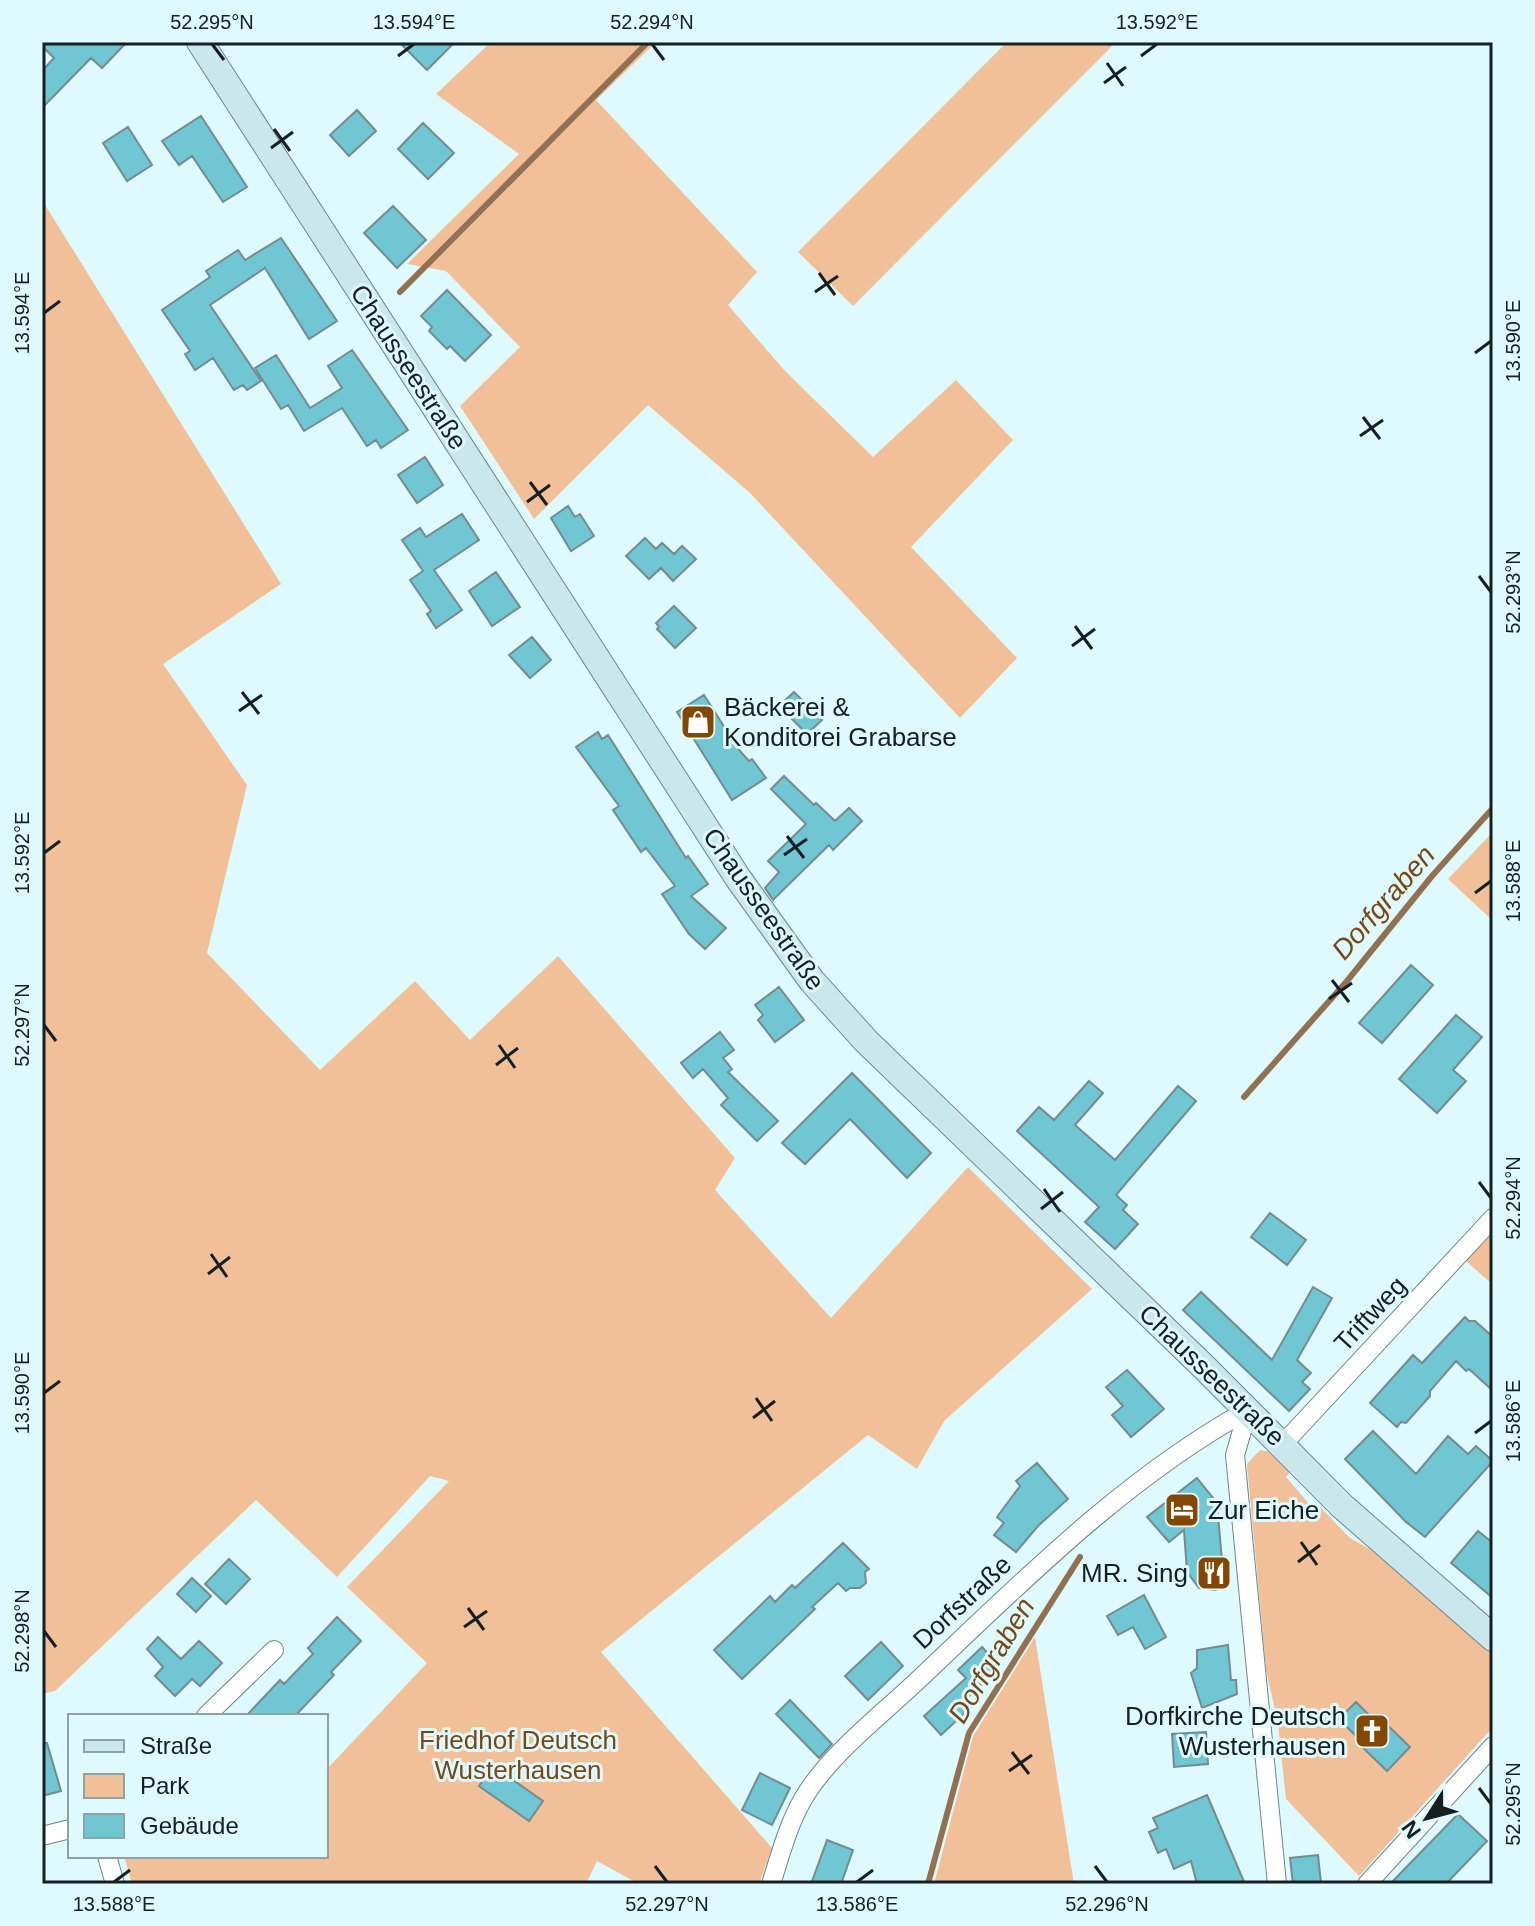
<svg xmlns="http://www.w3.org/2000/svg" width="1535" height="1926" viewBox="0 0 1535 1926" font-family="Helvetica,sans-serif">
<style>
.green{fill:#f1c098}
.lines{fill:none;stroke-linecap:round;stroke-linejoin:round}
.stream{stroke:#927153;stroke-width:6}
.building{fill:#70c6d3;stroke:#738c90;stroke-width:2}
.street-casing{stroke:#6e868a;stroke-width:20}
.secondary-casing{stroke:#6e868a;stroke-width:28}
.street{stroke:#fff;stroke-width:18}
.secondary{stroke:#cae7ec;stroke-width:26}
.ticks{fill:none;stroke:#161f21;stroke-width:3}
.labels{text-anchor:middle;stroke-width:6;stroke-linejoin:round;paint-order:stroke}
.street-label{font-size:26px;fill:#161f21;stroke:#defafe}
.poi-label{font-size:26px;fill:#161f21;stroke:#defafe;text-anchor:start}
.park-label{font-size:26px;fill:#794715;stroke:#defafe}
.water-label{font-size:28px;font-style:italic;fill:#794714;stroke:#defafe}
.neatline{fill:none;stroke:#161f21;stroke-width:3}
.ticks-label{font-size:20px;text-anchor:middle;fill:#161f21}
</style>
<rect width="100%" height="100%" fill="#defafe"/>
<!-- green -->
<path class="green" d="M491,42H650L653,45L596,100L757,272L728,305L785,371L873,457L956,380L1013,440L911,547L1017,658L960,718L750,493L648,405L534,519L460,406L520,347L446,271L407,264L519,154L436,94Z
M1007,42H1116L853,306L798,252Z
M42,200L281,584L163,664L247,785L207,953L320,1070L415,981L470,1040L558,956L735,1158L715,1190L831,1318L968,1167L1092,1289L944,1421L917,1469L868,1435L601,1652L772,1848L759,1884H639L597,1861L586,1884H132L124,1856H326V1770L427,1663L347,1587L449,1481L430,1476L337,1577L256,1500L55,1691L42,1694Z
M1493,832V921L1448,879Z
M1493,1229V1285L1466,1261Z
M1260,1450L1272,1452L1290,1472L1286,1477L1311,1506L1316,1503L1350,1538L1373,1551L1493,1654V1727L1359,1876L1286,1799L1278,1724L1266,1669L1247,1464Z
M1035,1637L1074,1884H934L973,1736Z"/>
<g class="lines">
<!-- stream -->
<path class="stream" d="M400,292L648,42
M1244,1097L1347,981L1432,876L1493,808
M928,1884L969,1733L1080,1557"/>
</g>
<!-- building -->
<path class="building" d="M42,42H127L102,68L91,58L42,108V71L54,58L42,46Z
M399,42H455L427,70Z
M357,110L376,131L349,156L330,135Z
M201,116L247,187L223,202L192,156L179,165L162,141Z
M423,123L454,153L428,179L398,149Z
M128,127L152,165L127,181L103,143Z
M393,206L426,240L397,268L364,233Z
M281,238L337,321L309,339L265,268L210,305L261,381L247,390L243,385L234,390L213,358L195,370L185,354L190,351L162,310L210,277L206,271L238,250L245,260Z
M447,290L491,335L465,361L450,346L447,349L429,331L432,327L421,316Z
M352,350L408,430L381,448L376,440L367,446L342,408L304,431L288,405L281,409L255,368L276,355L310,408L342,388L328,366Z
M425,457L443,485L417,503L398,475Z
M568,506L575,517L580,514L594,536L571,551L551,518Z
M462,514L479,540L434,570L462,610L436,628L427,614L431,611L410,580L423,571L402,540L420,528L426,537Z
M645,538L656,549L662,543L674,554L682,546L696,559L673,581L661,568L649,579L626,556Z
M496,572L520,607L492,626L469,591Z
M674,606L696,628L675,648L657,629L659,627L656,623Z
M532,637L551,660L530,678L509,655Z
M794,692L822,720L807,734L779,706Z
M704,695L739,750L749,761L752,759L766,778L732,800L677,712Z
M598,732L602,739L608,735L686,858L688,856L708,884L691,896L726,928L705,949L689,934L662,894L675,886L646,848L641,852L613,810L619,806L576,747Z
M784,776L814,805L816,803L835,821L849,808L862,821L833,850L829,845L773,900L765,888L779,872L768,861L806,824L771,789Z
M1411,965L1433,985L1382,1043L1359,1023Z
M779,987L804,1020L775,1042L758,1020L763,1015L755,1005Z
M1456,1015L1482,1037L1453,1070L1466,1081L1437,1113L1399,1079Z
M720,1032L734,1050L723,1058L732,1069L728,1072L778,1121L757,1141L721,1105L728,1098L703,1069L693,1078L681,1063Z
M852,1073L931,1153L907,1178L850,1119L805,1164L782,1143Z
M1089,1081L1103,1093L1075,1125L1115,1160L1178,1086L1196,1101L1116,1195L1127,1205L1123,1210L1138,1224L1115,1249L1085,1222L1099,1207L1017,1131L1039,1107L1054,1120Z
M1270,1213L1306,1240L1287,1265L1251,1237Z
M1313,1287L1332,1298L1297,1360L1311,1373L1302,1382L1310,1389L1289,1411L1183,1310L1201,1292L1272,1360Z
M1465,1317L1469,1321H1475L1493,1337V1391L1469,1369L1466,1371L1456,1361L1430,1391V1396L1406,1423L1401,1422L1397,1427L1370,1403L1413,1355L1422,1363Z
M1127,1370L1164,1409L1131,1437L1112,1415L1123,1406L1106,1387Z
M1373,1431L1416,1474L1448,1436L1468,1454L1476,1446L1493,1461L1425,1537L1406,1522L1345,1459Z
M1037,1463L1068,1499L1038,1526L1016,1552L994,1535L1004,1523L997,1517L1020,1486L1016,1481Z
M1197,1478L1217,1503L1224,1585L1216,1590L1199,1588L1187,1572L1184,1530L1169,1542L1147,1517Z
M1478,1531L1493,1543V1598L1451,1563Z
M843,1543L869,1569L865,1572L866,1583L860,1588H850L846,1591L838,1583L812,1607L815,1609L742,1679L714,1650L770,1596L775,1602L792,1585L795,1588Z
M229,1559L250,1579L226,1604L205,1584Z
M192,1578L211,1596L196,1612L177,1594Z
M1144,1595L1166,1637L1145,1649L1133,1627L1118,1635L1107,1616Z
M337,1617L361,1641L331,1672L334,1675L295,1716H246L280,1680L284,1684L313,1654L308,1648Z
M158,1637L181,1659L199,1641L222,1663L200,1686L192,1679L175,1696L155,1676L163,1667L147,1649Z
M881,1642L903,1666L868,1700L845,1676Z
M1228,1645L1231,1680H1236L1237,1694L1202,1708L1191,1673L1197,1668V1650Z
M982,1647L1000,1667L963,1702L969,1709L941,1735L924,1716L966,1678L958,1670Z
M790,1700L832,1744L819,1758L776,1714Z
M1356,1702L1377,1723L1381,1719L1410,1747L1387,1771L1357,1742L1360,1740L1339,1719Z
M1206,1732L1208,1764L1174,1767L1172,1734Z
M42,1743H47L61,1791L42,1796Z
M493,1766L543,1801L529,1821L479,1786Z
M760,1773L790,1788L772,1825L742,1810Z
M1207,1795L1245,1884H1197L1191,1861L1174,1869L1166,1849L1158,1853L1149,1832L1158,1828L1153,1818Z
M1458,1814L1487,1841L1446,1884H1390Z
M827,1840L853,1850L841,1884H811Z
M1318,1855L1321,1883L1293,1884L1290,1858Z"/>
<g class="lines">
<defs>
<path id="street" d="M1248,1410L1235,1455L1277,1884
M1283,1444L1493,1218
M206,1716L274,1650
M42,1836L70,1829
M107,1856L115,1884
M771,1884C780,1856 788,1825 803,1799C828,1756 880,1716 916,1682C1020,1584 1123,1479 1248,1410
M1367,1884L1493,1746"/>
<path id="secondary" d="M200,42L738,878L812,981L866,1041L1205,1368L1342,1506L1493,1638"/>
</defs>
<!-- street casing -->
<use href="#street" class="street-casing"/>
<!-- secondary casing -->
<use href="#secondary" class="secondary-casing"/>
<!-- street -->
<use href="#street" class="street"/>
<!-- secondary -->
<use href="#secondary" class="secondary"/>
</g>
<!-- ticks -->
<path class="ticks" d="M212,44L224,60M652,44L664,60M398,56L414,44M1141,56L1157,44M1107,63L1123,86M1104,83L1126,67M274,129L290,151M271,148L293,132M819,273L835,295M815,292L838,276M44,313L60,301M1475,353L1491,341M1363,417L1380,439M1360,436L1383,420M530,482L547,505M527,502L550,485M1479,576L1491,592M1075,626L1092,649M1072,646L1095,629M242,692L259,714M239,711L262,695M787,836L804,858M44,853L60,841M784,855L807,839M1475,893L1491,881M1332,980L1349,1002M1329,999L1352,983M44,1025L56,1041M499,1045L515,1068M496,1065L518,1048M1479,1182L1491,1198M1044,1189L1060,1212M1041,1209L1063,1192M211,1254L227,1277M208,1274L230,1257M44,1393L60,1381M756,1398L772,1421M753,1418L775,1401M1475,1433L1491,1421M1301,1542L1317,1565M1298,1562L1320,1545M468,1608L484,1630M464,1627L487,1611M44,1631L56,1647M1012,1752L1029,1774M1009,1771L1032,1755M1479,1788L1491,1804M655,1866L667,1882M1095,1866L1107,1882M114,1882L130,1870M857,1882L873,1870"/>
<!-- icons -->
<defs>
<symbol id="shop-square" viewBox="-11 -11 22 22"><rect x="-9" y="-9" width="18" height="18" rx="4" fill="#834700" stroke="#defafe"/><path d="M-5-2.5h2.3a2.7 3.5 0 0 1 5.4 0H5L5.5 6h-11ZM-1.5-2.5h3a1.5 2.3 0 0 0-3 0Z" fill="#fff"/></symbol>
<symbol id="hotel-square" viewBox="-11 -11 22 22"><rect x="-9" y="-9" width="18" height="18" rx="4" fill="#834700" stroke="#defafe"/><path d="M-6-4.5h1.5V1H6V5H4.5V3h-9V5H-6ZM-4 0a1.8 1.8 0 1 1 3.6 0ZM.5 0V-2.5h3Q6-2.5 6 0Z" fill="#fff"/></symbol>
<symbol id="restaurant-square" viewBox="-11 -11 22 22"><rect x="-9" y="-9" width="18" height="18" rx="4" fill="#834700" stroke="#defafe"/><path d="M-5-6h1v4h1v-4h1v4h1v-4h1v5L-1.5 .5V6h-2V.5L-5-1ZM5-6V6H3V1.5H1.5Q1.5-4 5-6Z" fill="#fff"/></symbol>
<symbol id="church-square" viewBox="-11 -11 22 22"><rect x="-9" y="-9" width="18" height="18" rx="4" fill="#834700" stroke="#defafe"/><path d="M-1.2-6h2.4v3.5h3.3v2.4h-3.3V6h-2.4V-.1h-3.3v-2.4h3.3Z" fill="#fff"/></symbol>
</defs>
<g fill-rule="evenodd">
<use href="#shop-square" x="678" y="702" width="40" height="40"/>
<use href="#hotel-square" x="1162" y="1490" width="40" height="40"/>
<use href="#restaurant-square" x="1194" y="1553" width="40" height="40"/>
<use href="#church-square" x="1352" y="1711" width="40" height="40"/>
</g>
<g class="labels">
<!-- street labels -->
<g class="street-label">
<text transform="translate(409 367) rotate(57)" y="9">Chausseestraße</text>
<text transform="translate(764 909) rotate(55)" y="9">Chausseestraße</text>
<text transform="translate(1370 1314) rotate(-47)" y="9">Triftweg</text>
<text transform="translate(1212 1375) rotate(44)" y="9">Chausseestraße</text>
<text transform="translate(962 1602) rotate(-43)" y="9">Dorfstraße</text>
</g>
<!-- poi labels -->
<g class="poi-label">
<text x="724" y="716">Bäckerei &amp;<tspan x="724" dy="30">Konditorei Grabarse</tspan></text>
<text x="1208" y="1519">Zur Eiche</text>
<text x="1188" y="1582" text-anchor="end">MR. Sing</text>
<text x="1346" y="1725" text-anchor="end">Dorfkirche Deutsch<tspan x="1346" dy="30">Wusterhausen</tspan></text>
</g>
<!-- park labels -->
<g class="park-label">
<text x="518" y="1749">Friedhof Deutsch<tspan x="518" dy="30">Wusterhausen</tspan></text>
</g>
<!-- water labels -->
<g class="water-label">
<text transform="translate(1383 902) rotate(-49)" y="10">Dorfgraben</text>
<text transform="translate(991 1660) rotate(-59)" y="10">Dorfgraben</text>
</g>
</g>
<!-- border -->
<rect width="1535" height="1926" fill="none" stroke="#defafe" stroke-width="88"/>
<!-- legend -->
<rect x="68" y="1714" width="260" height="144" fill="#defafe" stroke="#8ea2a6" stroke-width="2"/>
<rect x="84" y="1740" width="40" height="12" fill="#cae7ec" stroke="#8ea2a6" stroke-width="2"/>
<text x="140" y="1754" font-size="24" fill="#161f21">Straße</text>
<rect x="84" y="1774" width="40" height="24" fill="#f1c098" stroke="#8ea2a6" stroke-width="2"/>
<text x="140" y="1794" font-size="24" fill="#161f21">Park</text>
<rect x="84" y="1814" width="40" height="24" fill="#70c6d3" stroke="#8ea2a6" stroke-width="2"/>
<text x="140" y="1834" font-size="24" fill="#161f21">Gebäude</text>
<!-- north arrow -->
<g transform="translate(1427 1818) rotate(234)" stroke="#defafe" stroke-width="6" paint-order="stroke">
<path d="M0-6L14 30L0 20L-14 30Z" fill="#161f21"/>
<text y="-12" font-size="22" font-weight="bold" text-anchor="middle" fill="#161f21">N</text>
</g>
<rect x="44" y="44" width="1447" height="1838" class="neatline"/>
<g class="ticks-label">
<text x="212" y="29">52.295°N</text>
<text x="414" y="29">13.594°E</text>
<text x="652" y="29">52.294°N</text>
<text x="1157" y="29">13.592°E</text>
<text transform="translate(22 313) rotate(-90)" y="7">13.594°E</text>
<text transform="translate(1513 341) rotate(-90)" y="7">13.590°E</text>
<text transform="translate(1513 592) rotate(-90)" y="7">52.293°N</text>
<text transform="translate(22 853) rotate(-90)" y="7">13.592°E</text>
<text transform="translate(1513 881) rotate(-90)" y="7">13.588°E</text>
<text transform="translate(22 1025) rotate(-90)" y="7">52.297°N</text>
<text transform="translate(1513 1198) rotate(-90)" y="7">52.294°N</text>
<text transform="translate(22 1393) rotate(-90)" y="7">13.590°E</text>
<text transform="translate(1513 1421) rotate(-90)" y="7">13.586°E</text>
<text transform="translate(22 1631) rotate(-90)" y="7">52.298°N</text>
<text transform="translate(1513 1804) rotate(-90)" y="7">52.295°N</text>
<text x="114" y="1911">13.588°E</text>
<text x="667" y="1911">52.297°N</text>
<text x="857" y="1911">13.586°E</text>
<text x="1107" y="1911">52.296°N</text>
</g>
</svg>
